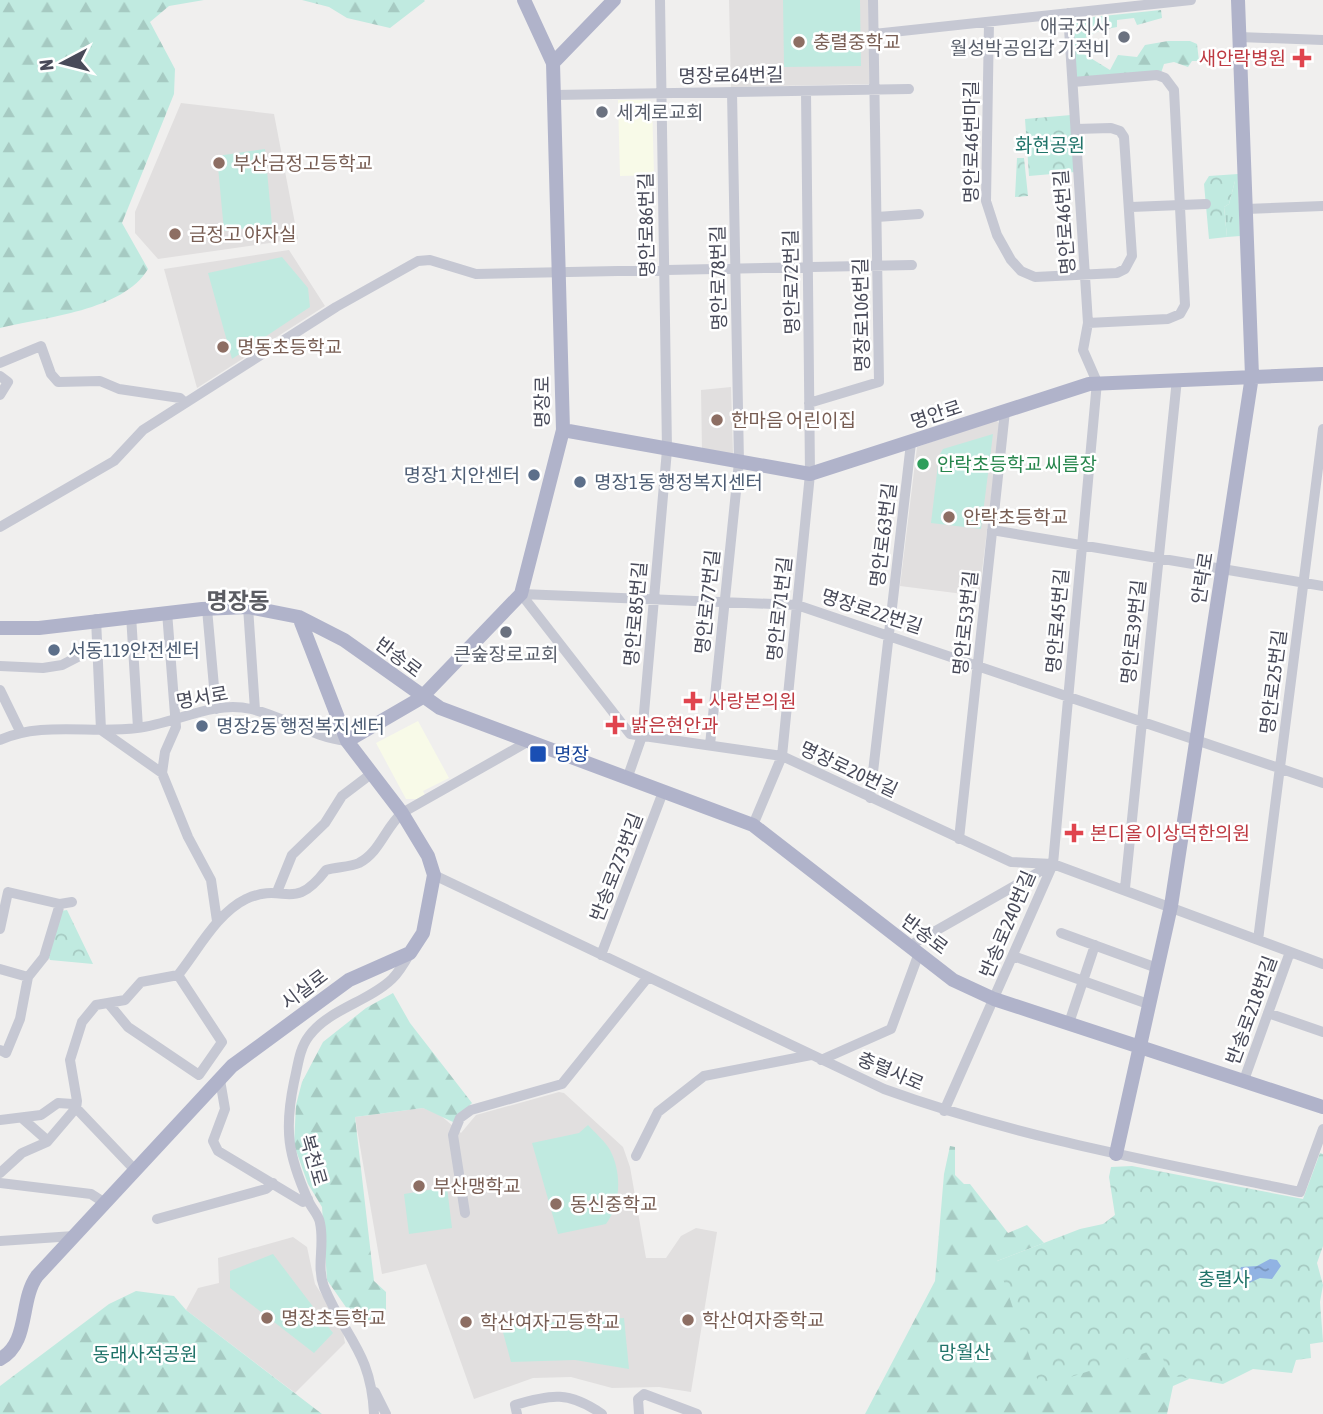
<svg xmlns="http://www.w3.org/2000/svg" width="1323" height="1414" viewBox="0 0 1323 1414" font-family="'Asap Condensed','Noto Sans KR',sans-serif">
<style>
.commercial{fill:#f8fae8}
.education{fill:#e1dfdf}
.grass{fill:url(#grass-tufts)}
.forest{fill:url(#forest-firs)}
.park{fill:url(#park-crowns)}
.pitch{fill:#c0eae0}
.water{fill:url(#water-ripples)}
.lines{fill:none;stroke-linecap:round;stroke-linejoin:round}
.minor{stroke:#c6c8d3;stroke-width:10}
.major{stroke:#b0b3ca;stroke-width:14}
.worship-dot{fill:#6b7280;stroke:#fff;stroke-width:2.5}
.education-dot{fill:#8d6e63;stroke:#fff;stroke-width:2.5}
.health-dot{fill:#e0444e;stroke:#fff;stroke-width:2.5}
.leisure-dot{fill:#2e9e5b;stroke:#fff;stroke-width:2.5}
.service-dot{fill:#5c6f8a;stroke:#fff;stroke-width:2.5}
.transit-dot{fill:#1a4fb4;stroke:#fff;stroke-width:2.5}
.labels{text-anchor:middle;stroke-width:5;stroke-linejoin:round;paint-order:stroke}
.worship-label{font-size:19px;fill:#5b616d;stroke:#fff;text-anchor:end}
.education-label{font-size:19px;fill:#785e54;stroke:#fff;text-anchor:start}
.health-label{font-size:19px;fill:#be3a42;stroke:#fff;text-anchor:start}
.street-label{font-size:19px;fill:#484a59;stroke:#fff}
.park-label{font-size:19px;fill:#207369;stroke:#fff}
.leisure-label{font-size:19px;fill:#27864d;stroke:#fff;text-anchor:start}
.service-label{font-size:19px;fill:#4e5e75;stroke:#fff;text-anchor:start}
.transit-label{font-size:19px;fill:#164399;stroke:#fff;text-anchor:start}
.quarter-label{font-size:23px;font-weight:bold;fill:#5b5c62;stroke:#fff}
</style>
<defs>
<pattern id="grass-tufts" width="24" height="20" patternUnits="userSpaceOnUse" patternTransform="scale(1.75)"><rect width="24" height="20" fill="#c0eae0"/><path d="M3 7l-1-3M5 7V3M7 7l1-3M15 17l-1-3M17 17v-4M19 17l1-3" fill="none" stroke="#a6cac2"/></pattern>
<pattern id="forest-firs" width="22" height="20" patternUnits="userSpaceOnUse" patternTransform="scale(1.75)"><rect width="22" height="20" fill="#c0eae0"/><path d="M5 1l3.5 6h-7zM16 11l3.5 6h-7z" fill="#a6cac2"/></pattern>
<pattern id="park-crowns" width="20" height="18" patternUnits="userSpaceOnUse" patternTransform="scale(1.75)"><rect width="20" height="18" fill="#c0eae0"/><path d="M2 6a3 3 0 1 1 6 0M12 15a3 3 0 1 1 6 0" fill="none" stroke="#a6cac2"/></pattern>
<pattern id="water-ripples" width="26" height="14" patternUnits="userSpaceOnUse" patternTransform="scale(1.75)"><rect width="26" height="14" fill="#91b3e3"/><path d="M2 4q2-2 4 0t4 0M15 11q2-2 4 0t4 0" fill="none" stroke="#7894bb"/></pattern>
</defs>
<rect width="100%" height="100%" fill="#f0efee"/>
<!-- commercial -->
<path class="commercial" d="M618,100H649L652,103L654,175L620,176Z
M418,721L449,778L423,791L425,795L418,799H406L376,743Z"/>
<!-- education -->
<path class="education" d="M729,0H868L870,84L731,87Z
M181,103L274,114L298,239L158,259L135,233V212Z
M289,250L325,306L197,388L164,269Z
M731,387L733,454L702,451L701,390Z
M996,420L1000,424L979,596L900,586L917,447Z
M559,1092L564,1093L623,1147L630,1167L646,1258H666L681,1236L696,1228L717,1232L691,1392L659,1387L612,1388L571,1377L533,1378L474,1399L426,1264L382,1274L355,1117L423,1108L439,1114L461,1133L476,1115Z
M293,1237L307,1247L315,1284L342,1326L345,1343L295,1393L186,1310L198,1288L219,1283L218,1258Z"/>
<!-- grass -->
<path class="grass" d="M1235,181H1238L1240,236L1227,237L1224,207L1229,204Z"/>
<!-- forest -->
<path class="forest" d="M0,0H204L169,6L150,22L175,69L174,94L122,223L148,269C123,311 45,317 0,328Z
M302,0H424L425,1L390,28L347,18L329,7Z
M1161,10L1162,18L1137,25L1134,18L1117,20V27L1101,30L1083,39L1084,54L1110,70L1118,55L1137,57L1145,45L1168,41H1190L1197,44L1199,61H1192L1188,67L1174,62L1164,64L1161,73L1074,81V19Z
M393,993L410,1023L472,1103L453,1122L423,1108L355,1117L374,1281L386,1292V1314L370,1325L357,1323L327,1280L322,1207L308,1184L294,1145L296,1105L302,1082L323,1042L366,1008Z
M950,1146L955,1147V1175L964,1184H970L1008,1233L1027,1225L1044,1243L997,1261L1156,1322L1189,1379L1173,1386L1167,1414H865L935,1281L944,1174Z
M136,1291L174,1296L186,1310L322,1414H0V1386L109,1304Z"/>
<!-- park -->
<path class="park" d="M1071,115L1075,172L1029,176L1025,119Z
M1017,158H1024L1028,196L1015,197Z
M1238,174V181H1235L1229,204L1224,207L1227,237L1209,239L1204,184L1209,176Z
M67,910L93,964L50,960L47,953L61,911Z
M1320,1153L1323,1154V1246L1317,1263L1323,1285L1320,1302L1323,1342L1310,1344L1311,1358L1296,1360L1292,1373L1253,1369L1223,1384L1168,1375L1160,1348L1040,1387L997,1261L1080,1229L1103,1224L1115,1215L1109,1177L1111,1167L1132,1166L1303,1199Z"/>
<!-- pitch -->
<path class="pitch" d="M783,0H860L861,66L784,67Z
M265,149L272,225L224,231L217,156Z
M282,257L308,288L310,307L232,359L208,273Z
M993,434L981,529L931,523L939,456L943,449Z
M588,1125C595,1133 605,1141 610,1150C622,1173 621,1204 606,1224L558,1234L532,1143L579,1133Z
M447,1187L452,1228L409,1234L404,1194Z
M273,1254L333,1333L314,1353L230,1288V1271Z
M624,1318L629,1369L575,1360L511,1362L501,1325Z"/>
<!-- water -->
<path class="water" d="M1270,1259L1277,1260L1281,1266L1272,1279L1260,1278L1249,1283L1238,1274L1241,1267L1257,1266Z"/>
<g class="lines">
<!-- minor -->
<path class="minor" d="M989,22L986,201L997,235L1011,260L1021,271L1035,277L1117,273L1125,269L1132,256L1124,137L1120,131L1111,128L1076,129
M874,34L1191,0
M1239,37L1323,40
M1073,82L1157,75L1165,78L1174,90L1185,305L1180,314L1168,319L1088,323
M554,95L909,89
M1131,207L1206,204
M1246,209L1323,206
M877,217L919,214
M0,363L41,346L51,374L58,382L100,381L119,389L180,398L185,403
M0,376L8,382L0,395
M809,403L879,382L873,0
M0,527L114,461L143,430L336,307L418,261L430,260L476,274L912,265
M992,530L1323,586
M521,594L630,734L782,756L1011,862L1053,864L1323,964
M521,594L797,605L1323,783
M248,607L255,710
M207,609L216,709
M167,612L176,727L165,752L162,773L188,837L211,880L217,921
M131,615L138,728
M96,619L101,730L162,773
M0,666L43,668L62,665L97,647
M0,690L20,731
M0,740C41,721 92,734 137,728C175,724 212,700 251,709C285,717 312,737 347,741
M710,745L739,462L732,92
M627,779L642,736L667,450L660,0
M870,798L911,443
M753,825L782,756L810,474L806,91
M959,839L1005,411
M434,875L884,1089C1019,1138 1161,1163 1300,1192L1323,1129
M1125,888L1177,379
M277,892L292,855L325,823L342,796L371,774
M0,929L8,892L60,904L72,902
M1061,933L1157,968
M1258,940L1323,429
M909,946L1053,864
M601,955L663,792
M1013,956L1148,1004
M0,969L28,977
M109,1004L128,1027L199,1075L222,1042L178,975
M1268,1013L1323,1032
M1069,1023L1095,945
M0,1050L6,1053L20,1019L28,977L44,957L60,904
M821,1060L891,1029L919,953
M220,1080L225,1109L213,1141L218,1151L303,1202L308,1199
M1244,1080L1290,952
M944,1111L1053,864L1097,382L1083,350L1088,323L1068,13
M23,1119L48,1141
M0,1120L41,1115L58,1103L73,1104L76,1108L77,1101L70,1060L82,1022L96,1005L125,1000L141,982L178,975C198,950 217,913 246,899C286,881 292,914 326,870C336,867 350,867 359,863C380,852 385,828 402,813L529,741
M636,1156L658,1112L704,1076L811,1055
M0,1173L22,1153L47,1142L76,1108L135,1170
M0,1183L91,1194L105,1203
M465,1213L453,1135L460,1118L471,1110L562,1084L648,977
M157,1219L266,1189L273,1183
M0,1241L74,1236
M375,1392L386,1414
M374,1414C371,1351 345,1338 324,1287C316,1266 325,1245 320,1223C319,1215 311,1208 308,1200C288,1155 284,1130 294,1082C298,1066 299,1049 309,1036C329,1009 368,1002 392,979C399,972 405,962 410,953
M517,1414L515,1405C551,1394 569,1391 602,1414
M639,1414L638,1399L644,1394L697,1414"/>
<!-- major -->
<path class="major" d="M553,63L614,0
M563,430L810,474L1089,384L1323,374
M0,628H39L202,609L248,607L299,617L344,640L440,708L753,825L953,980L994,999L1323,1107
M347,741L421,698L521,594L563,430L553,63L524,0
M1116,1154L1171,906L1252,376L1238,0
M0,1359C30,1343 19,1301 37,1276L232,1066L349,980L410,953L423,933L434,875L428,856L402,813L347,741L299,617"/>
</g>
<!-- markers -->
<g class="worship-dot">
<circle cx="1124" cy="37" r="7"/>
<circle cx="602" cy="112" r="7"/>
<circle cx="506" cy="632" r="7"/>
</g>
<g class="education-dot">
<circle cx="799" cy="42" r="7"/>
<circle cx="219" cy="163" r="7"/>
<circle cx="175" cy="234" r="7"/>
<circle cx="223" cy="347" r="7"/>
<circle cx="717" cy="420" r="7"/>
<circle cx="949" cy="517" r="7"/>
<circle cx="419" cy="1186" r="7"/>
<circle cx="556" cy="1204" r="7"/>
<circle cx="267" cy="1318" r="7"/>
<circle cx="688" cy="1320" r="7"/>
<circle cx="466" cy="1322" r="7"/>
</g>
<g class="health-dot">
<path d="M1298.5 47.5h7v7h7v7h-7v7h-7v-7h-7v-7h7z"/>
<path d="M689.5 690.5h7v7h7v7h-7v7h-7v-7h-7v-7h7z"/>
<path d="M611.5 714.5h7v7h7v7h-7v7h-7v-7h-7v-7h7z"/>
<path d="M1070.5 822.5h7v7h7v7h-7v7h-7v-7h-7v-7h7z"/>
</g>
<circle class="leisure-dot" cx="923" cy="464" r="7"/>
<g class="service-dot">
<circle cx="534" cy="475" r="7"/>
<circle cx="580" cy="482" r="7"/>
<circle cx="54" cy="650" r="7"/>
<circle cx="202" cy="726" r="7"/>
</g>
<rect class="transit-dot" x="529" y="745" width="18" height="18" rx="3.5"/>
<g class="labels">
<!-- worship labels -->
<g class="worship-label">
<text x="1110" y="33">애국지사<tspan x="1110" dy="22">월성박공임갑 기적비</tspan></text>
<text x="616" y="119" text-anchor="start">세계로교회</text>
<text x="506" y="661" text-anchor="middle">큰숲장로교회</text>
</g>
<!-- education labels -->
<g class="education-label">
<text x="813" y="49">충렬중학교</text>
<text x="233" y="170">부산금정고등학교</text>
<text x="189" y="241">금정고 야자실</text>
<text x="237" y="354">명동초등학교</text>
<text x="731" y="427">한마음 어린이집</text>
<text x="963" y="524">안락초등학교</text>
<text x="433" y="1193">부산맹학교</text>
<text x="570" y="1211">동신중학교</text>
<text x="281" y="1325">명장초등학교</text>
<text x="702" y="1327">학산여자중학교</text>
<text x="480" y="1329">학산여자고등학교</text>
</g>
<!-- health labels -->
<g class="health-label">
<text x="1286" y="65" text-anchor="end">새안락병원</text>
<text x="709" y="708">사랑본의원</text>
<text x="631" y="732">밝은현안과</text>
<text x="1090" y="840">본디올 이상덕한의원</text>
</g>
<!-- street labels -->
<g class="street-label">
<text transform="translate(731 75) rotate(-1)" y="7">명장로64번길</text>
<text transform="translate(971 142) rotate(-90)" y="7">명안로46번마길</text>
<text transform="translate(1064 222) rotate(-94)" y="7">명안로46번길</text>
<text transform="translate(646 225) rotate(-91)" y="7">명안로86번길</text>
<text transform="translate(718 278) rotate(-91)" y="7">명안로78번길</text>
<text transform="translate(791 282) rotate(-91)" y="7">명안로72번길</text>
<text transform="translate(861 315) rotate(-91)" y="7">명장로106번길</text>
<text transform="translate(542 402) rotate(-90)" y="7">명장로</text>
<text transform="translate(936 414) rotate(-18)" y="7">명안로</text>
<text transform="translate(883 535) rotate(-83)" y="7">명안로63번길</text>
<text transform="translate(1202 578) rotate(-81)" y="7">안락로</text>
<text transform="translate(707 602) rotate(-84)" y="7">명안로77번길</text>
<text transform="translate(779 609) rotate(-84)" y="7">명안로71번길</text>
<text transform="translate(872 611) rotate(18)" y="7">명장로22번길</text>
<text transform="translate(635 614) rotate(-85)" y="7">명안로85번길</text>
<text transform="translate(1057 621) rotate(-85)" y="7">명안로45번길</text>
<text transform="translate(965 623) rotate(-84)" y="7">명안로53번길</text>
<text transform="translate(1133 632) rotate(-84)" y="7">명안로39번길</text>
<text transform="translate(399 657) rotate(37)" y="7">반송로</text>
<text transform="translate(1273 682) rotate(-83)" y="7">명안로25번길</text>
<text transform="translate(202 697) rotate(-10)" y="7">명서로</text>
<text transform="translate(849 769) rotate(25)" y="7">명장로20번길</text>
<text transform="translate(616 867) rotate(-69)" y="7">반송로273번길</text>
<text transform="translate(1007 924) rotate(-67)" y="7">반송로240번길</text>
<text transform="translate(925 934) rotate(37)" y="7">반송로</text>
<text transform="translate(304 989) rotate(-37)" y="7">시실로</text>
<text transform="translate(1251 1010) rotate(-70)" y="7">반송로218번길</text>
<text transform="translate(891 1071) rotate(23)" y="7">충렬사로</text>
<text transform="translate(314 1160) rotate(74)" y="7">복천로</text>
</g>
<!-- park labels -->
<g class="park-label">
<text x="1050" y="152">화현공원</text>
<text x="1224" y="1286">충렬사</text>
<text x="965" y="1359">망월산</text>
<text x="145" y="1361">동래사적공원</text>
</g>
<!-- leisure labels -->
<g class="leisure-label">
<text x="937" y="471">안락초등학교 씨름장</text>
</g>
<!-- service labels -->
<g class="service-label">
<text x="520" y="482" text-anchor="end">명장1 치안센터</text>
<text x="594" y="489">명장1동 행정복지센터</text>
<text x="68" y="657">서동119안전센터</text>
<text x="216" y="733">명장2동 행정복지센터</text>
</g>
<!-- transit labels -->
<g class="transit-label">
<text x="554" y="761">명장</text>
</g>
<!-- quarter labels -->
<g class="quarter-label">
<text x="238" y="609">명장동</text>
</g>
</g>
<!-- north arrow -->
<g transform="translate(63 63) rotate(263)" stroke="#ffffff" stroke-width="5" paint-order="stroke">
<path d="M0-5L12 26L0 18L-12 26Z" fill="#484a59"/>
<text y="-10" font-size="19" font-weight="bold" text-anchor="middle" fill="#484a59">N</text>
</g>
</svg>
